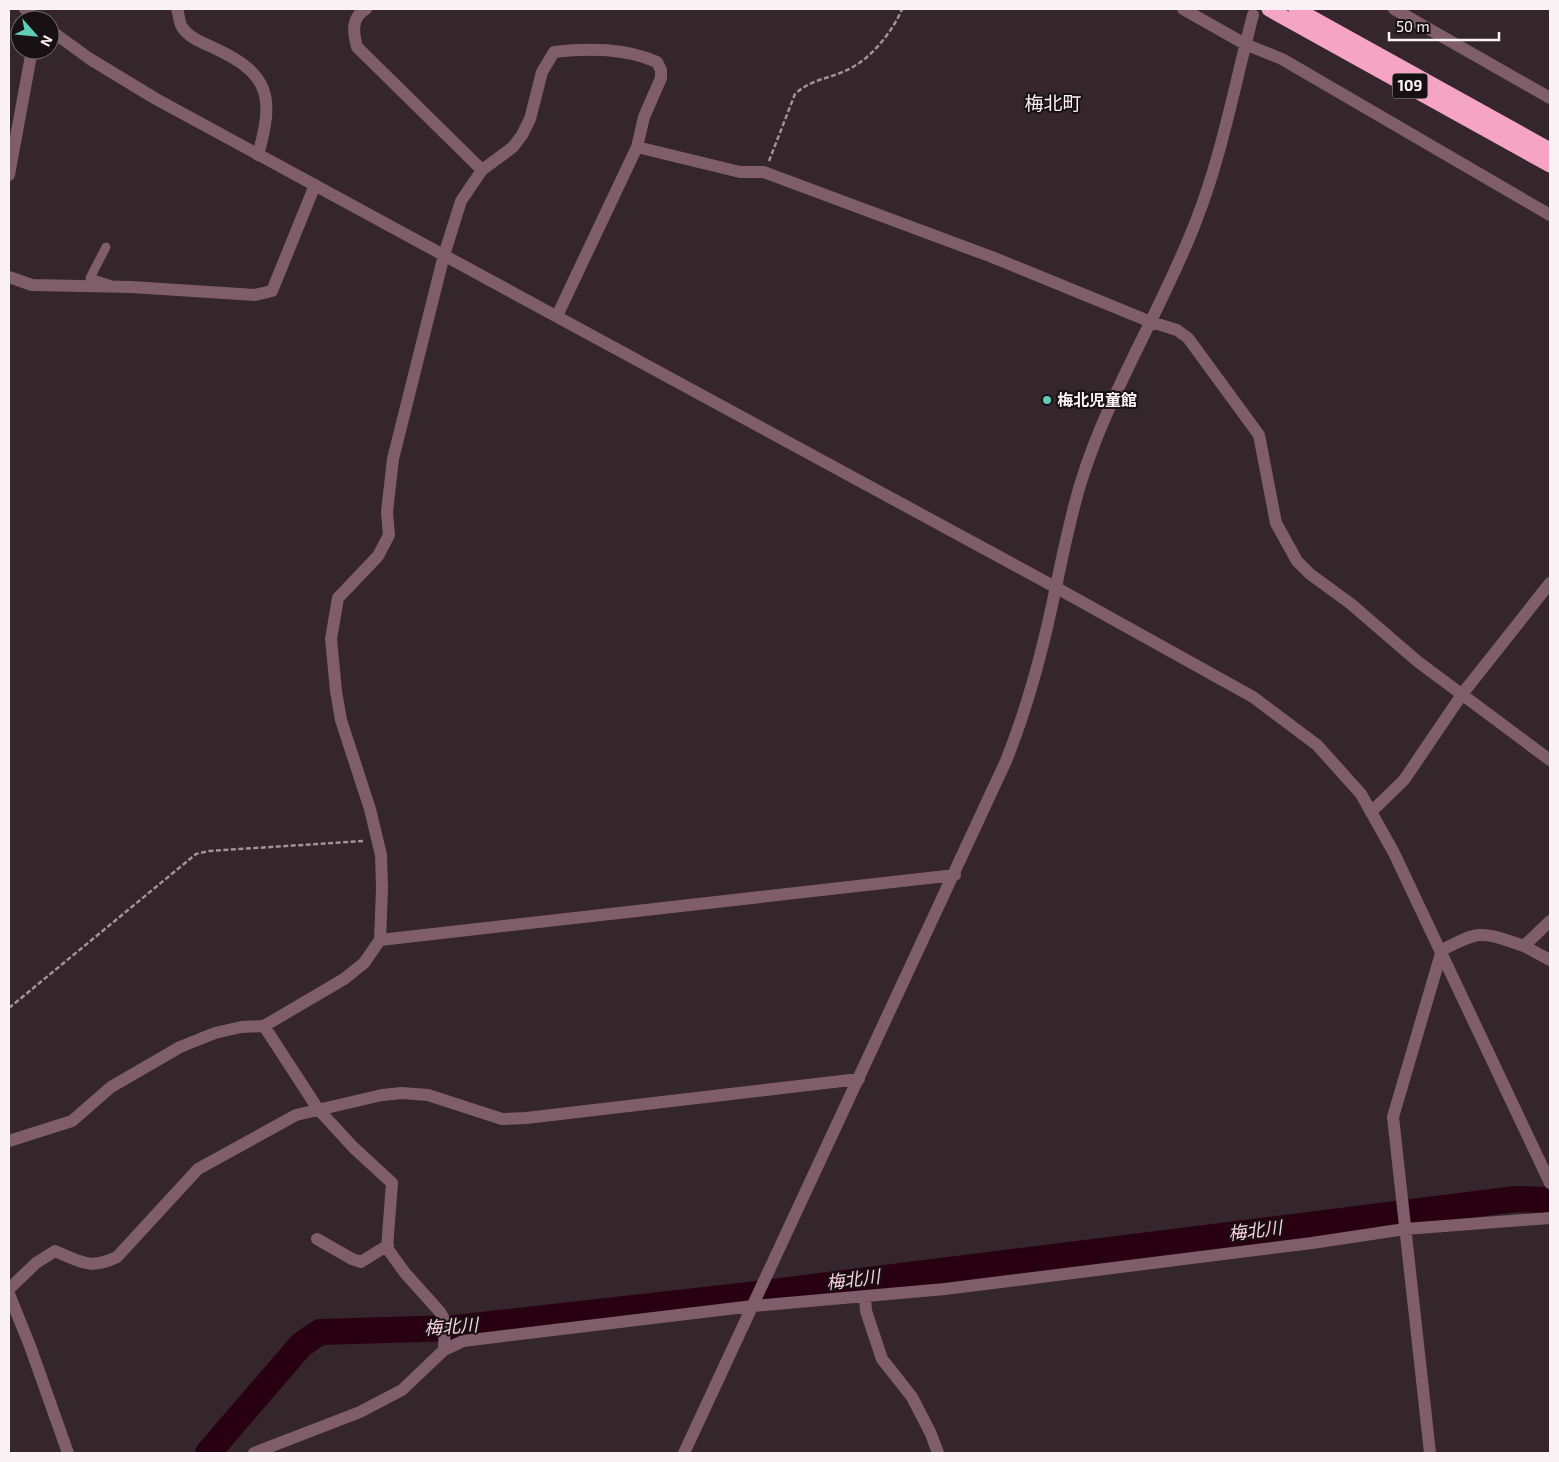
<svg xmlns="http://www.w3.org/2000/svg" width="1559" height="1462" viewBox="0 0 1559 1462" font-family="'Exo 2','Noto Sans JP',sans-serif">
<style>
.lines{fill:none;stroke-linecap:round;stroke-linejoin:round}
.river{stroke:#290012;stroke-width:26}
.path{stroke:#a09498;stroke-width:2.5;stroke-dasharray:5 2.5;stroke-linecap:butt}
.service{stroke:#7f5e6a;stroke-width:9}
.minor{stroke:#7f5e6a;stroke-width:12}
.tertiary{stroke:#7f5e6a;stroke-width:12}
.motorway{stroke:#f5a5c2;stroke-width:15}
.poi-dot{fill:#5eceb8;stroke:#171113;stroke-width:2}
.labels{text-anchor:middle;stroke-width:4;stroke-linejoin:round;paint-order:stroke}
.shield{fill:#171113;stroke:#b7aeb1;stroke-width:1}
.shield-label{font-size:15px;font-weight:bold;fill:#fbf2f5}
.poi-label{font-size:16px;font-weight:bold;fill:#fbf2f5;stroke:#171113;text-anchor:start}
.water-label{font-size:18px;font-style:italic;fill:#facedd;stroke:#171113}
.quarter-label{font-size:19px;fill:#fbf2f5;stroke:#171113}
</style>
<rect width="100%" height="100%" fill="#34262b"/>
<g class="lines">
<!-- river -->
<path class="river" d="M208,1453L301,1345L320,1332L455,1328L740,1296L1516,1199L1550,1200"/>
<!-- path -->
<path class="path" d="M769,161L795,94C810,80 827,79 845,71C869,61 892,33 902,9
M9,1008L196,854L209,851L363,841"/>
<!-- service -->
<path class="service" d="M106,247L90,278L109,284"/>
<!-- minor -->
<path class="minor" d="M177,9C179,14 179,23 182,27C189,38 203,43 214,48C271,74 274,98 258,155
M366,9C351,17 353,32 357,47L482,170
M1183,9L1245,44L1282,59L1550,215
M1394,9L1550,98
M9,175L32,50
M9,277L32,285L131,287L255,295L272,291L315,185
M557,316L637,147L740,172H764L992,257L1151,322L1177,330L1188,338L1259,435L1276,523L1297,561L1310,574L1351,604L1417,661L1550,760
M1371,812L1404,780L1463,693L1550,583
M380,940L955,875
M1524,946L1550,960
M264,1026L318,1109L353,1147L392,1183L387,1248L405,1273L440,1312L445,1321L444,1350
M9,1141L72,1121L111,1087L180,1047L215,1033L241,1027L264,1026L344,979L364,963L380,940L382,888L381,855L370,809L341,720L336,691L331,639L338,598L378,556L389,535L387,512L393,459L444,255L461,201L482,170L513,147L522,135L530,119L542,72L554,52C590,48 625,48 657,62L661,70V78L644,117L637,147
M317,1239L352,1259L361,1262L388,1245
M9,1289L36,1263L55,1251C81,1262 90,1270 117,1257L198,1169L296,1115L382,1095L402,1093L428,1095L502,1119L526,1118L859,1079
M9,1294L30,1346L68,1453
M865,1298L866,1311L882,1359L912,1397L931,1434L938,1453
M254,1453L360,1412L402,1390L444,1350L463,1341L753,1306L945,1289L1312,1243L1405,1229L1550,1218
M684,1453L1006,761C1022,721 1034,681 1044,640C1057,588 1065,534 1081,482C1109,391 1162,310 1196,221C1222,155 1235,83 1253,15
M1430,1453L1393,1117L1442,950C1482,929 1481,932 1524,946L1550,921"/>
<!-- tertiary -->
<path class="tertiary" d="M25,9L38,20
M50,30L90,59L156,99L1055,587L1253,697L1317,745L1361,794L1394,853L1550,1183"/>
<!-- motorway -->
<path class="motorway" d="M1269,9L1550,165
M1296,9L1550,150"/>
</g>
<!-- markers -->
<circle class="poi-dot" cx="1047" cy="400" r="5"/>
<g class="labels">
<!-- shield labels -->
<rect class="shield" x="1392.5" y="73.5" width="35" height="25" rx="4"/>
<g class="shield-label">
<text x="1410" y="91">109</text>
</g>
<!-- poi labels -->
<g class="poi-label">
<text x="1057" y="406">梅北児童館</text>
</g>
<!-- water labels -->
<g class="water-label">
<text transform="translate(1255 1231) rotate(-7)" y="6">梅北川</text>
<text transform="translate(853 1280) rotate(-7)" y="6">梅北川</text>
<text transform="translate(451 1327) rotate(-4)" y="6">梅北川</text>
</g>
<!-- quarter labels -->
<g class="quarter-label">
<text x="1053" y="110">梅北町</text>
</g>
</g>
<!-- border -->
<rect width="1559" height="1462" fill="none" stroke="#fbf2f5" stroke-width="20"/>
<!-- north arrow -->
<g transform="translate(35 35) rotate(117)"><circle r="24" fill="#171113" stroke="#726b6d"/>
<path d="M0-4L9 19L0 12L-9 19Z" fill="#5eceb8"/>
<text y="-8" font-size="14" font-weight="bold" text-anchor="middle" fill="#fbf2f5">N</text>
</g>
<!-- scale -->
<path d="M1389 32v8h110v-8" fill="none" stroke="#fbf2f5" stroke-width="2.5"/>
<text x="1396" y="32" font-size="15" fill="#fbf2f5" stroke="#171113" stroke-width="4" paint-order="stroke">50 m</text>
</svg>
